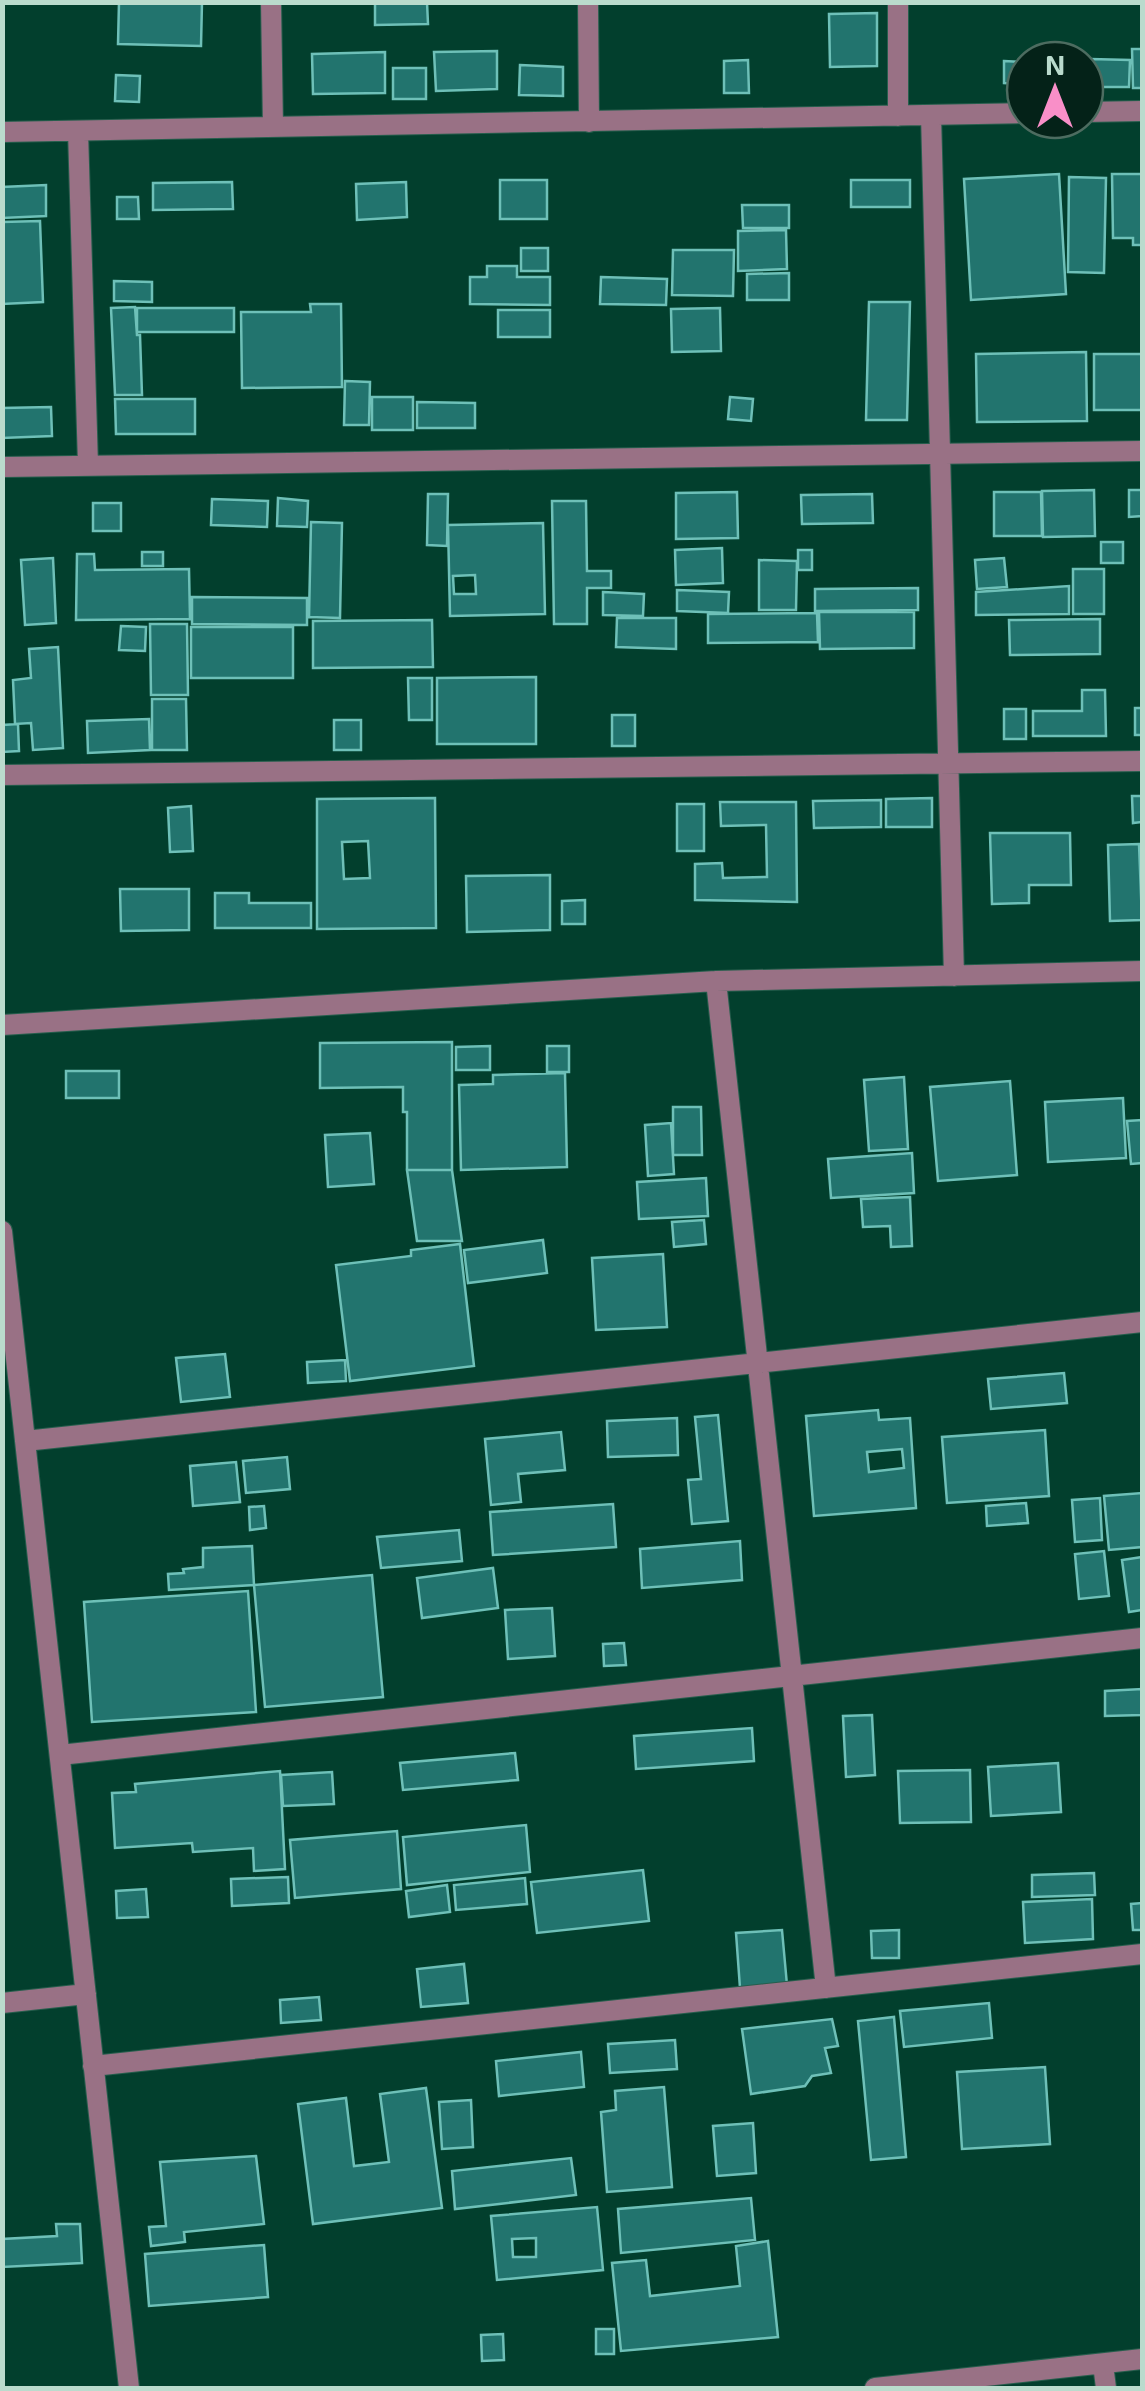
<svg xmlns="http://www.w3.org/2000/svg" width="1145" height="2391" viewBox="0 0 1145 2391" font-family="'Exo 2',sans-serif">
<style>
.building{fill:#22746e;stroke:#6ec0b8;stroke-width:2.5;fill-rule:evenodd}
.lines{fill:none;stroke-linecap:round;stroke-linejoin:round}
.street-casing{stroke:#275e4d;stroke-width:22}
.street{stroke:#997185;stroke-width:20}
</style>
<rect width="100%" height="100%" fill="#023f2d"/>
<!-- building -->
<path class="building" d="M119,2H202L201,46L118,44Z
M375,2H427L428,24L375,25Z
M877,13V66L830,67L829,14Z
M1132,49H1142V88H1133Z
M497,51V89L436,91L434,52Z
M385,52V93L313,94L312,54Z
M1090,59L1130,60L1129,87H1090Z
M748,60L749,93H724V61Z
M1004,61L1025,62V84L1004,83Z
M520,65L563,67V96L519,95Z
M393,68H426V99H393Z
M116,75L140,76L139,102L115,101Z
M1059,174L1066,294L971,300L964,179Z
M1112,174H1142V245H1133V238H1113Z
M1069,177L1106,178L1104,273L1068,272Z
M500,180H547V219H500Z
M851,180H910V207H851Z
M232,182L233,209L153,210V183Z
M406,182L407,217L357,220L356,184Z
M46,185V216L2,218V187Z
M117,197H138L139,219H117Z
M742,205H789V228H743Z
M40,221L43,302L2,304V222Z
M786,230L787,269L738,271V231Z
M521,248H548V271H521Z
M673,250H734L733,296L672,295Z
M487,266H517V277H550V305L470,304V277H487Z
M789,273V300H747V274Z
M601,277L667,279L666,305L600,304Z
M114,281L152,282V302L114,301Z
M869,302H910L907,420H866Z
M310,304H341L342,387L242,388L241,312H311Z
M135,307L137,335H140L142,395H115L111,308Z
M137,308H234V332H137Z
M720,308L721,351L672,352L671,309Z
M498,310H550V337H498Z
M1086,352L1087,421L977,422L976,354Z
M1094,354H1142V410H1094Z
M345,381L370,382L369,425H344Z
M372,397H413V430H372Z
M730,397L753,399L751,421L728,419Z
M115,399H195V434H116Z
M417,402L475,403V428H417Z
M51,407L52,436L2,438V408Z
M1094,490L1095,536L1043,537L1042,491Z
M1129,490H1142V516L1129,517Z
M737,492L738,538L676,539V493Z
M994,492H1041L1042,536H994Z
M428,494H448L447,546L427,545Z
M872,494L873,523L802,524L801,495Z
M278,498L308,501L307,527L277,526Z
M212,499L268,501L267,527L211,525Z
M552,501H586L587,571H611V588H587V624H554Z
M93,503H121V531H93Z
M311,522L342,523L340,618L309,617Z
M543,523L545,614L450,616L448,525ZM475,575L476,594H454L453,576Z
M1101,542H1123V563H1101Z
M722,548L723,583L676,585L675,550Z
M798,550H812V570H798Z
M142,552H163V566H142Z
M77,554H94L95,570L189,569L190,619L76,620Z
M53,558L56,623L25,625L21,560Z
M1004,558L1007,587L977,589L975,560Z
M759,560L797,561L796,610H759Z
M1073,569H1104V614H1073Z
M1069,586V614L976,615V592Z
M918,588V610L815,611V589Z
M677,590L729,592L728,613L677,611Z
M603,592L644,594L643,616L603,615Z
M192,597L307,598V625L192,624Z
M819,612H914V648L820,649Z
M817,613L818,642L708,643V614Z
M617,618H676V649L616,647Z
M1100,619V654L1010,655L1009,620Z
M432,620L433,667L313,668V621Z
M150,624H187L188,695H151Z
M121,626L146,627L145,651L119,650Z
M191,627H293V678H191Z
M58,647L63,748L33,750L31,723L15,724L13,680L31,678L29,649Z
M536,677V744H437V678Z
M408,678H432V720H409Z
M1082,690H1105L1106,736H1033V711H1082Z
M152,699H186L187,750H152Z
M1135,708H1142V735H1135Z
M1004,709H1026V739H1004Z
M612,715H635V746H612Z
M149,719L150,750L88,753L87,721Z
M334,720H361V750H334Z
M18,724L19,751L2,752V725Z
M1132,796H1142V822L1133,823Z
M435,798L436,928L317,929V799ZM368,841L370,878L344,879L342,842Z
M932,798V827H886V799Z
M881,800V827L814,828L813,801Z
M720,802H796L797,902L695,900V864L722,863L723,878L767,877L766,825L721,826Z
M677,804H704V851H677Z
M191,806L193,851L170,852L168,808Z
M990,833H1070L1071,885H1029V903L992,904Z
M1139,844L1142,920L1110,921L1108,845Z
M550,875V930L467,932L466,876Z
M120,889H189V930L121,931Z
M215,893H249V903H311V928H215Z
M585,900V924H562V901Z
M452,1042V1170H407V1112H403V1087L320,1088V1043Z
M490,1046V1070H456V1047Z
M547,1046H569V1072H547Z
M66,1071H119V1098H66Z
M565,1073L567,1167L461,1170L459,1085L493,1084V1075Z
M904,1077L908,1149L869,1151L864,1080Z
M1010,1081L1017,1175L938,1181L930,1087Z
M1123,1098L1126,1158L1048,1162L1045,1102Z
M673,1107H701L702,1155H673Z
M1142,1120V1163L1131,1164L1127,1121Z
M671,1123L674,1174L648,1176L645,1125Z
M370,1133L374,1184L328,1187L325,1135Z
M912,1153L914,1193L831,1198L828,1159Z
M407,1170H452L462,1241H417Z
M706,1178L708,1216L639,1219L637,1182Z
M910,1197L912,1246L891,1247L890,1226L863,1227L861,1199Z
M704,1220L706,1244L674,1247L672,1222Z
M543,1240L547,1273L468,1283L464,1250Z
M460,1244L474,1366L350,1381L336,1265L411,1256V1250Z
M663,1254L667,1327L596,1330L592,1258Z
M225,1354L230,1397L181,1402L176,1358Z
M345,1360L346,1381L308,1383L307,1362Z
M1064,1373L1067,1403L991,1409L988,1379Z
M878,1410L879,1420L910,1418L916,1508L814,1516L806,1416ZM902,1449L904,1468L869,1472L867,1452Z
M718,1415L728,1521L692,1524L688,1480L701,1479L695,1417Z
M677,1418L678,1455L608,1457L607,1421Z
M1045,1430L1049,1496L947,1503L942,1437Z
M561,1432L565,1470L518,1474L521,1502L491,1505L485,1439Z
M287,1457L290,1489L246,1493L243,1461Z
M236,1462L240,1502L193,1506L190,1466Z
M1142,1493V1547L1109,1550L1104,1496Z
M1100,1498L1102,1540L1075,1542L1072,1500Z
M1026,1503L1028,1523L987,1526L986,1506Z
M613,1504L616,1547L493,1555L490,1512Z
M264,1506L266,1528L250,1530L249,1507Z
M459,1530L462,1561L381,1568L377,1537Z
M740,1541L742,1580L642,1588L640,1549Z
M252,1546L254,1585L169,1590L168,1574L184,1573L183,1569L203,1567V1548Z
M1104,1551L1109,1596L1079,1599L1075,1554Z
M1142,1557V1610L1129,1612L1122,1560Z
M493,1568L498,1608L422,1618L417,1578Z
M372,1575L383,1697L265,1707L254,1585Z
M248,1591L256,1712L92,1722L84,1602Z
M552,1608L555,1656L508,1659L505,1610Z
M624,1643L626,1665L604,1666L603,1644Z
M1142,1689V1715L1105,1716V1691Z
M872,1715L875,1775L846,1777L843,1716Z
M752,1728L754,1761L636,1769L634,1736Z
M515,1753L518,1780L403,1790L400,1763Z
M1058,1763L1061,1812L991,1816L988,1767Z
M970,1770L971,1822L900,1823L898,1771Z
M280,1771L285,1869L254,1871L253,1848L193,1852L192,1843L115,1848L112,1793L136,1792L135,1784Z
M332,1772L334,1804L283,1806L281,1775Z
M526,1825L530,1872L407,1885L403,1837Z
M397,1831L401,1889L295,1898L290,1840Z
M643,1870L649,1921L537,1933L531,1882Z
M1094,1873L1095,1895L1032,1897V1875Z
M288,1877L289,1903L232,1906L231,1879Z
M525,1878L527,1904L456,1910L454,1885Z
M447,1885L450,1912L409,1917L406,1891Z
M146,1889L148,1917L117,1918L116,1891Z
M1092,1899L1093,1939L1025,1943L1023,1902Z
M1142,1903V1930H1133L1131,1904Z
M782,1930L787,1985L740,1988L736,1933Z
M899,1930V1958H872L871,1931Z
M464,1964L468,2003L421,2007L417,1969Z
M319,1997L321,2020L281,2023L280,2000Z
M989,2003L992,2038L904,2047L900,2011Z
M894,2017L906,2157L871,2160L858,2021Z
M832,2019L838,2046L825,2048L831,2073L812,2076L805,2086L751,2094L742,2029Z
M675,2040L677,2069L610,2073L608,2044Z
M581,2052L584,2087L499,2096L496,2061Z
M1045,2067L1050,2144L962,2149L957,2072Z
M664,2087L672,2187L607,2192L601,2112L616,2110L615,2091Z
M426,2088L442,2208L313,2224L298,2104L346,2098L354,2166L389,2162L380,2094Z
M471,2100L473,2147L442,2149L439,2102Z
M753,2123L756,2173L717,2176L713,2126Z
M256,2156L264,2224L184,2232L185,2242L151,2246L149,2227L166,2226L160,2162Z
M571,2158L576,2195L455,2209L452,2171Z
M751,2198L755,2240L621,2253L618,2209Z
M597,2207L603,2270L497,2280L491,2216ZM536,2238V2257H513L512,2239Z
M56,2224H80L82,2263L2,2267V2239L57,2236Z
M768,2241L778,2337L621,2351L612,2263L646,2260L650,2296L740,2286L736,2246Z
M264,2245L268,2297L149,2306L145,2254Z
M596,2329H614V2354H596Z
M503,2334L504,2360L482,2361L481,2335Z"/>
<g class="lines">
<defs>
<path id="street" d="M271,2L273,127
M588,2L589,122
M898,2V116
M1085,112L1142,111
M931,115L954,976
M78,131L88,465
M2,132L1025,113
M2,467L1142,451
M2,775L1142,761
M716,981L826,1988
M2,1025L716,981L1142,971
M2,1231L129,2388
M25,1441L1142,1322
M60,1755L1142,1638
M2,2003L86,1994
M93,2066L1142,1954
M1103,2364L1106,2388
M875,2388L1142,2359"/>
</defs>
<!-- street casing -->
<use href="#street" class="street-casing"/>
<!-- street -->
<use href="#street" class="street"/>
</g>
<!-- border -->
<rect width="1145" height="2391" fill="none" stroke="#badbcd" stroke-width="10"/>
<!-- north arrow -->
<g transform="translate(1055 90)"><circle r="48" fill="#042218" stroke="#4d6c60" stroke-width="2.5"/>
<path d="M0-8L18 38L0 25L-18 38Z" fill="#f98fc8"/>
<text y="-15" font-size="28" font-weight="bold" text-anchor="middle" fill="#badbcd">N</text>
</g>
</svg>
